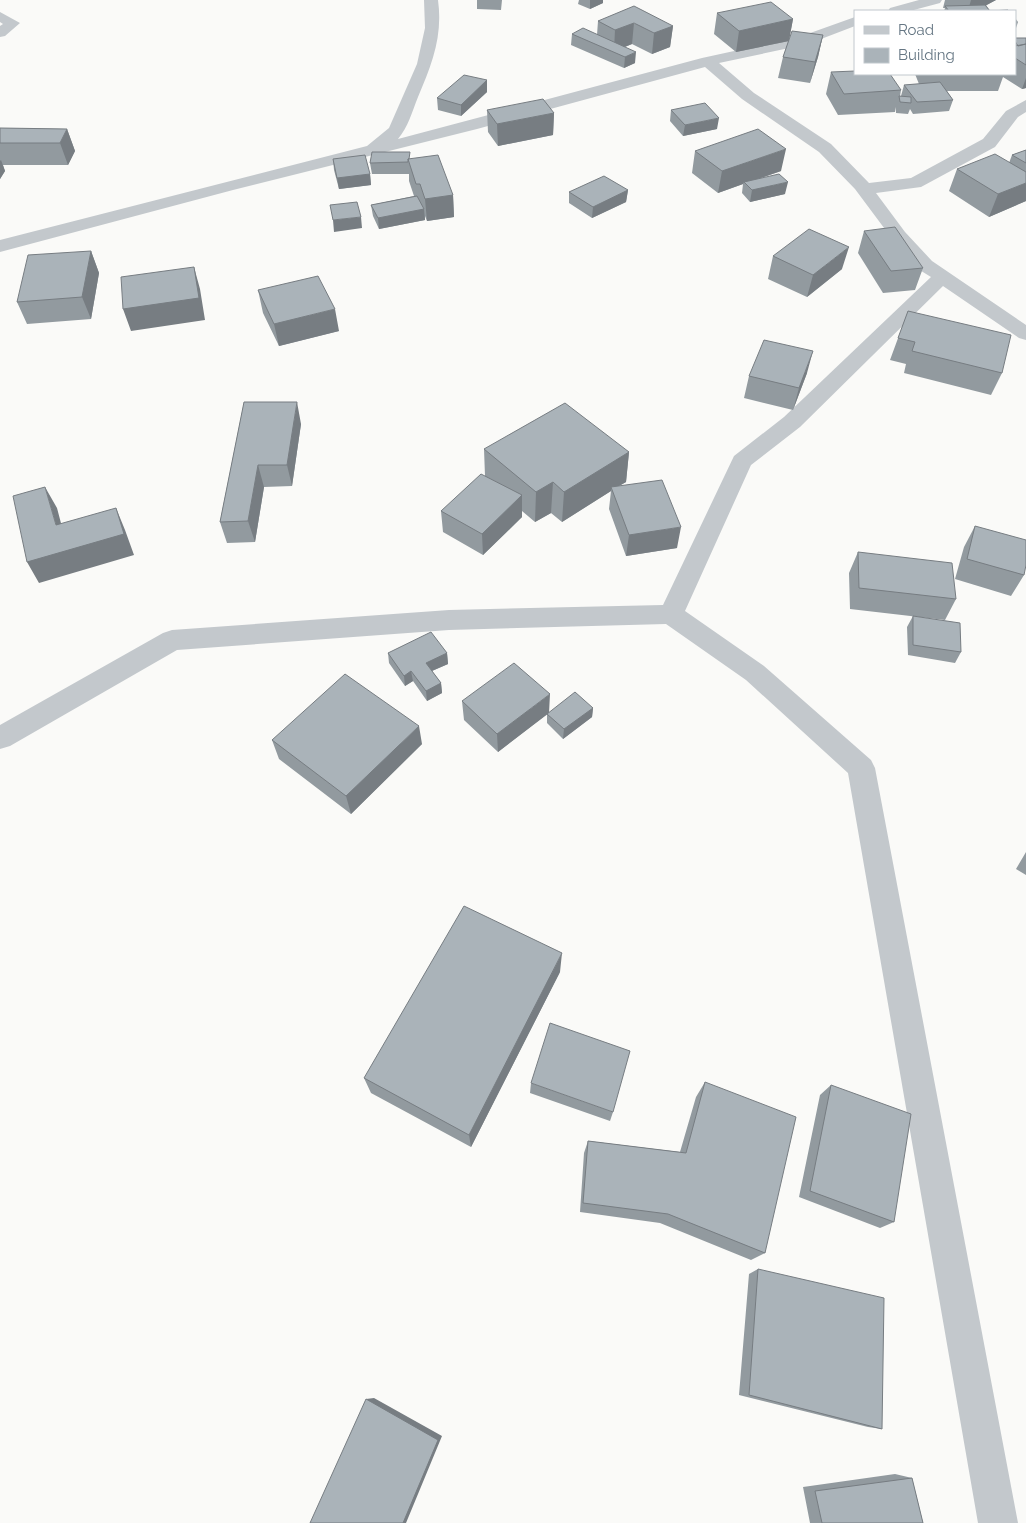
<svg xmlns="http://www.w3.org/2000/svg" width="1026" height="1523" viewBox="0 0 1026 1523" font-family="Raleway,sans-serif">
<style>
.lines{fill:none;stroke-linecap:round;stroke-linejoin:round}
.minor{fill:#c3c8cc;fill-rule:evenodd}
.wall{fill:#929a9f}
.shaded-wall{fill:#777d82}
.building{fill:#aab3b9;stroke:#777d82}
</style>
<rect width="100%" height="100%" fill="#fafaf8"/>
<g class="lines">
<!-- minor -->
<path class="minor" d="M424,0H438C443,36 432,64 418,97C412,112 408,127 398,139L702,58L799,37L855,17V26L808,44L719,63L754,93L831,144L869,183L911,178L983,139L1006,111L1026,100V112L1018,117L995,147L921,187L876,193L905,232L932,261L1026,325V340L1019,338L943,286L800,427L751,465L685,611L764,666L871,760L875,768L1018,1523H978L848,773L746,680L666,624L449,630L177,650L10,746L0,749V725L163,633L172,630L449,610L663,605L734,456L784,417L931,277L918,269L893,240L855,189L819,152L742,99L705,67L477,129L233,190L0,252V240L367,146L389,128L417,64L425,28Z
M919,0H942L940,3L910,11H888L890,8Z
M0,12L20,23L5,36L0,37V26L3,24L0,22Z"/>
</g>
<!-- wall -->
<path class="wall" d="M477,0H502L501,10L477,9Z
M579,0H603V3L590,9L578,4Z
M945,0H996L986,5L990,11H1009H944L945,8H943Z
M717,13L793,19L789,39L823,35L818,57L810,83L778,78L783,57L789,41L736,52L714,34Z
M1015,18L1018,22L1015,31Z
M598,21L673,26L670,47L652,54L632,44L625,47L635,63L624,68L571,45L572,34L597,35Z
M1015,38H1026V88L1022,89L1003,77L998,91H947L953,100L949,111L913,114L910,109L908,114L896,113V107L895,112L838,115L826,94L831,72L901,90L900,96H901L904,85L919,84L915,74H1015Z
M487,80V92L461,116L438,110L437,98Z
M487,110L554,113L553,135L498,146L488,132Z
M671,110L717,129L683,136L670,121Z
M0,128L67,129L75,151L68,165H3L5,171L0,179Z
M1026,150V201L989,217L949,191L957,169L1009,163L1012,155Z
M695,151L781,171L761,178L785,194L750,202L742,193L743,184L718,193L692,173Z
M333,159L370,174L371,185L339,189L334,170Z
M410,159L453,195L454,217L427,221L425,216V220L379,229L373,216L371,205L414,196L409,181V174H372L370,163Z
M628,190L626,202L592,218L569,203V192Z
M864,231L923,268L915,290L883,293L858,253Z
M91,251L99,273L91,319L27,324L17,302Z
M773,256L842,269L807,297L768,279Z
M258,290L339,331L279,346L263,313Z
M908,311L1002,373L991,395L904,373L906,364L890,360Z
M807,373L793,410L744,398L749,376Z
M244,402L301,424L292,486L264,487L255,542L227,543L220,522Z
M484,449L629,452L626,482L619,486L677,548L626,556L609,509L611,491L562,522L551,513L535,522L522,511V517L483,555L443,532L441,511L485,476Z
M975,526L1024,575L1011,596L955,579L964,547Z
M858,552L956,599L945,620L850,609L849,573Z
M913,616L961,652L955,663L908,655L907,627Z
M388,653H447L448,664L432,671L441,683L442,693L427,701L413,681L405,686L389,663Z
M462,701L549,712L593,708L592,717L563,739L547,723V714L498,752L464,720Z
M272,740L422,744L351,814L279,759Z
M1026,852V875L1016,869Z
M560,972L471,1147L371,1093L364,1078Z
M705,1082L765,1253L751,1260L660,1223L580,1212L584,1153L588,1141L680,1152L696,1097Z
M531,1083L613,1112L610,1121L530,1093Z
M831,1085L894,1222L880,1228L799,1197L820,1095Z
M758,1269L882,1429L868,1427L739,1395L749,1274Z
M895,1474L912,1478L923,1523H810L803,1487Z"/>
<!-- shaded-wall -->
<path class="shaded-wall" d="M590,0H603V3L590,9Z
M971,0H996L976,11H968Z
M793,19L789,41L736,52L739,31Z
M634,23L632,44L614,51L615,30Z
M673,26L670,47L652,54L654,33Z
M823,35L818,57L810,83L815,62Z
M636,52L635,63L624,68L625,57Z
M1026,78V88L1022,89Z
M487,80V92L461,116V105Z
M554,113L553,135L498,146L497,124Z
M719,118L717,129L683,136L685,125Z
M67,129L75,151L68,165L60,143Z
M786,149L781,171L746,183L744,182L743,184L718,193L722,171Z
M1,160L5,171L0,179V161Z
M370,174L371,185L339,189L337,178Z
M788,182L785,194L750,202L752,190Z
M1026,183V201L989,217L998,194Z
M628,190L626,202L592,218L593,207Z
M453,195L454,217L427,221L425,199Z
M424,209L425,220L379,229L378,218Z
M361,217L362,228L334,232L333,220Z
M849,247L842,269L807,297L813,275Z
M91,251L99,273L91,319L82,297Z
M194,267L200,289L205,320L131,331L123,309Z
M335,309L339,331L279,346L274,324Z
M813,351L807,373L793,410L799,388Z
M297,402L301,424L292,486L287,465Z
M629,452L626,482L612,490L611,487V491L562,522L564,492Z
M258,465L264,487L255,542L248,521Z
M553,482L551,513L535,522L536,492Z
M45,487L57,508L67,546L56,525Z
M522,495V517L483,555L482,534Z
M116,508L125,530L134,555L39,583L27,562Z
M681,527L677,548L626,556L629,535Z
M447,653L448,664L427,673L426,663Z
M411,671L413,681L405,686L404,676Z
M441,683L442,693L427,701L426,691Z
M550,694L549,713L498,752L497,734Z
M593,708L592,717L563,739L564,729Z
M419,726L422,744L351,814L346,796Z
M562,953L560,972L471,1147L469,1135Z
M374,1398L442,1436L406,1523H403L366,1399Z"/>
<!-- building -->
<path class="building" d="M771,2L793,19L739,31L717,13Z
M985,5L990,11L1008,10L1009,11H949L945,6Z
M634,6L673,26L654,33L634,23L615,30L598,21Z
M583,28L636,52L625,57L572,34Z
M792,31L823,35L815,62L783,57Z
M1015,38H1026V44L1018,46L1015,41Z
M1026,44V65L1015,58V46Z
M855,71V74H890L901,90L844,94L831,72Z
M464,75L487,80L461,105L437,98Z
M940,82L953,100L917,102L904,85Z
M899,96L911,97V103L900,102Z
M543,99L554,113L497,124L487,110Z
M705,103L719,118L685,125L671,110Z
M0,128L67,129L60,143H0Z
M758,129L786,149L722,171L695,151Z
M1026,150V163L1012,155Z
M372,152H410L409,159H408V162L370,163Z
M995,154L1026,172V183L998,194L957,169Z
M365,155L370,174L337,178L333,159Z
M438,155L453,195L425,199L420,184H416L408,159Z
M779,174L788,182L752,190L744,182Z
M604,176L628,190L593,207L569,192Z
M417,196L424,209L378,218L371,205Z
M357,202L361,217L333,220L330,205Z
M895,227L923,268L891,271L864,231Z
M809,229L849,247L813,275L773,256Z
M91,251L82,297L17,302L28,255Z
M194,267L199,298L123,309L121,277Z
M318,276L335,309L274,324L258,290Z
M908,311L1011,335L1002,373L912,351L915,342L898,338Z
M764,340L813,351L799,388L749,376Z
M244,402H297L287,465H258L248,521L220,522Z
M565,403L629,452L564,492L553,482L536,492L484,449Z
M481,474L522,495L482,534L441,511Z
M662,480L681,527L629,535L611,487Z
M45,487L56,525L116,508L124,534L27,562L13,496Z
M975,526L1026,540V565L1024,575L967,559Z
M858,552L952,563L956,599L859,588Z
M913,616L960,623L961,652L913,645Z
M431,632L447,653L426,663L441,683L426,691L411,671L404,676L388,653Z
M514,663L550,694L497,734L462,701Z
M345,674L419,726L346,796L272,740Z
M575,692L593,708L564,729L547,714Z
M464,906L562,953L469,1135L364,1078Z
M550,1023L630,1051L613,1112L531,1083Z
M705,1082L796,1117L765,1253L668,1214L583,1203L588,1141L686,1153Z
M831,1085L911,1114L894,1222L810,1191Z
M758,1269L884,1298L882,1429L749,1395Z
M366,1399L438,1440L403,1523H310Z
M912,1478L923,1523H822L815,1491Z"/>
<!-- legend -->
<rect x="854" y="10" width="162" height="65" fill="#ffffff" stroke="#c1c8cd"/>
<rect x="864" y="26" width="25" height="8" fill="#c3c8cc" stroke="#c1c8cd"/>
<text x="898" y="35" font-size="15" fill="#657683">Road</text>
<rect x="864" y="48" width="25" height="15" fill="#aab3b9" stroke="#c1c8cd"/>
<text x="898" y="60" font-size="15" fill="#657683">Building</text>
</svg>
